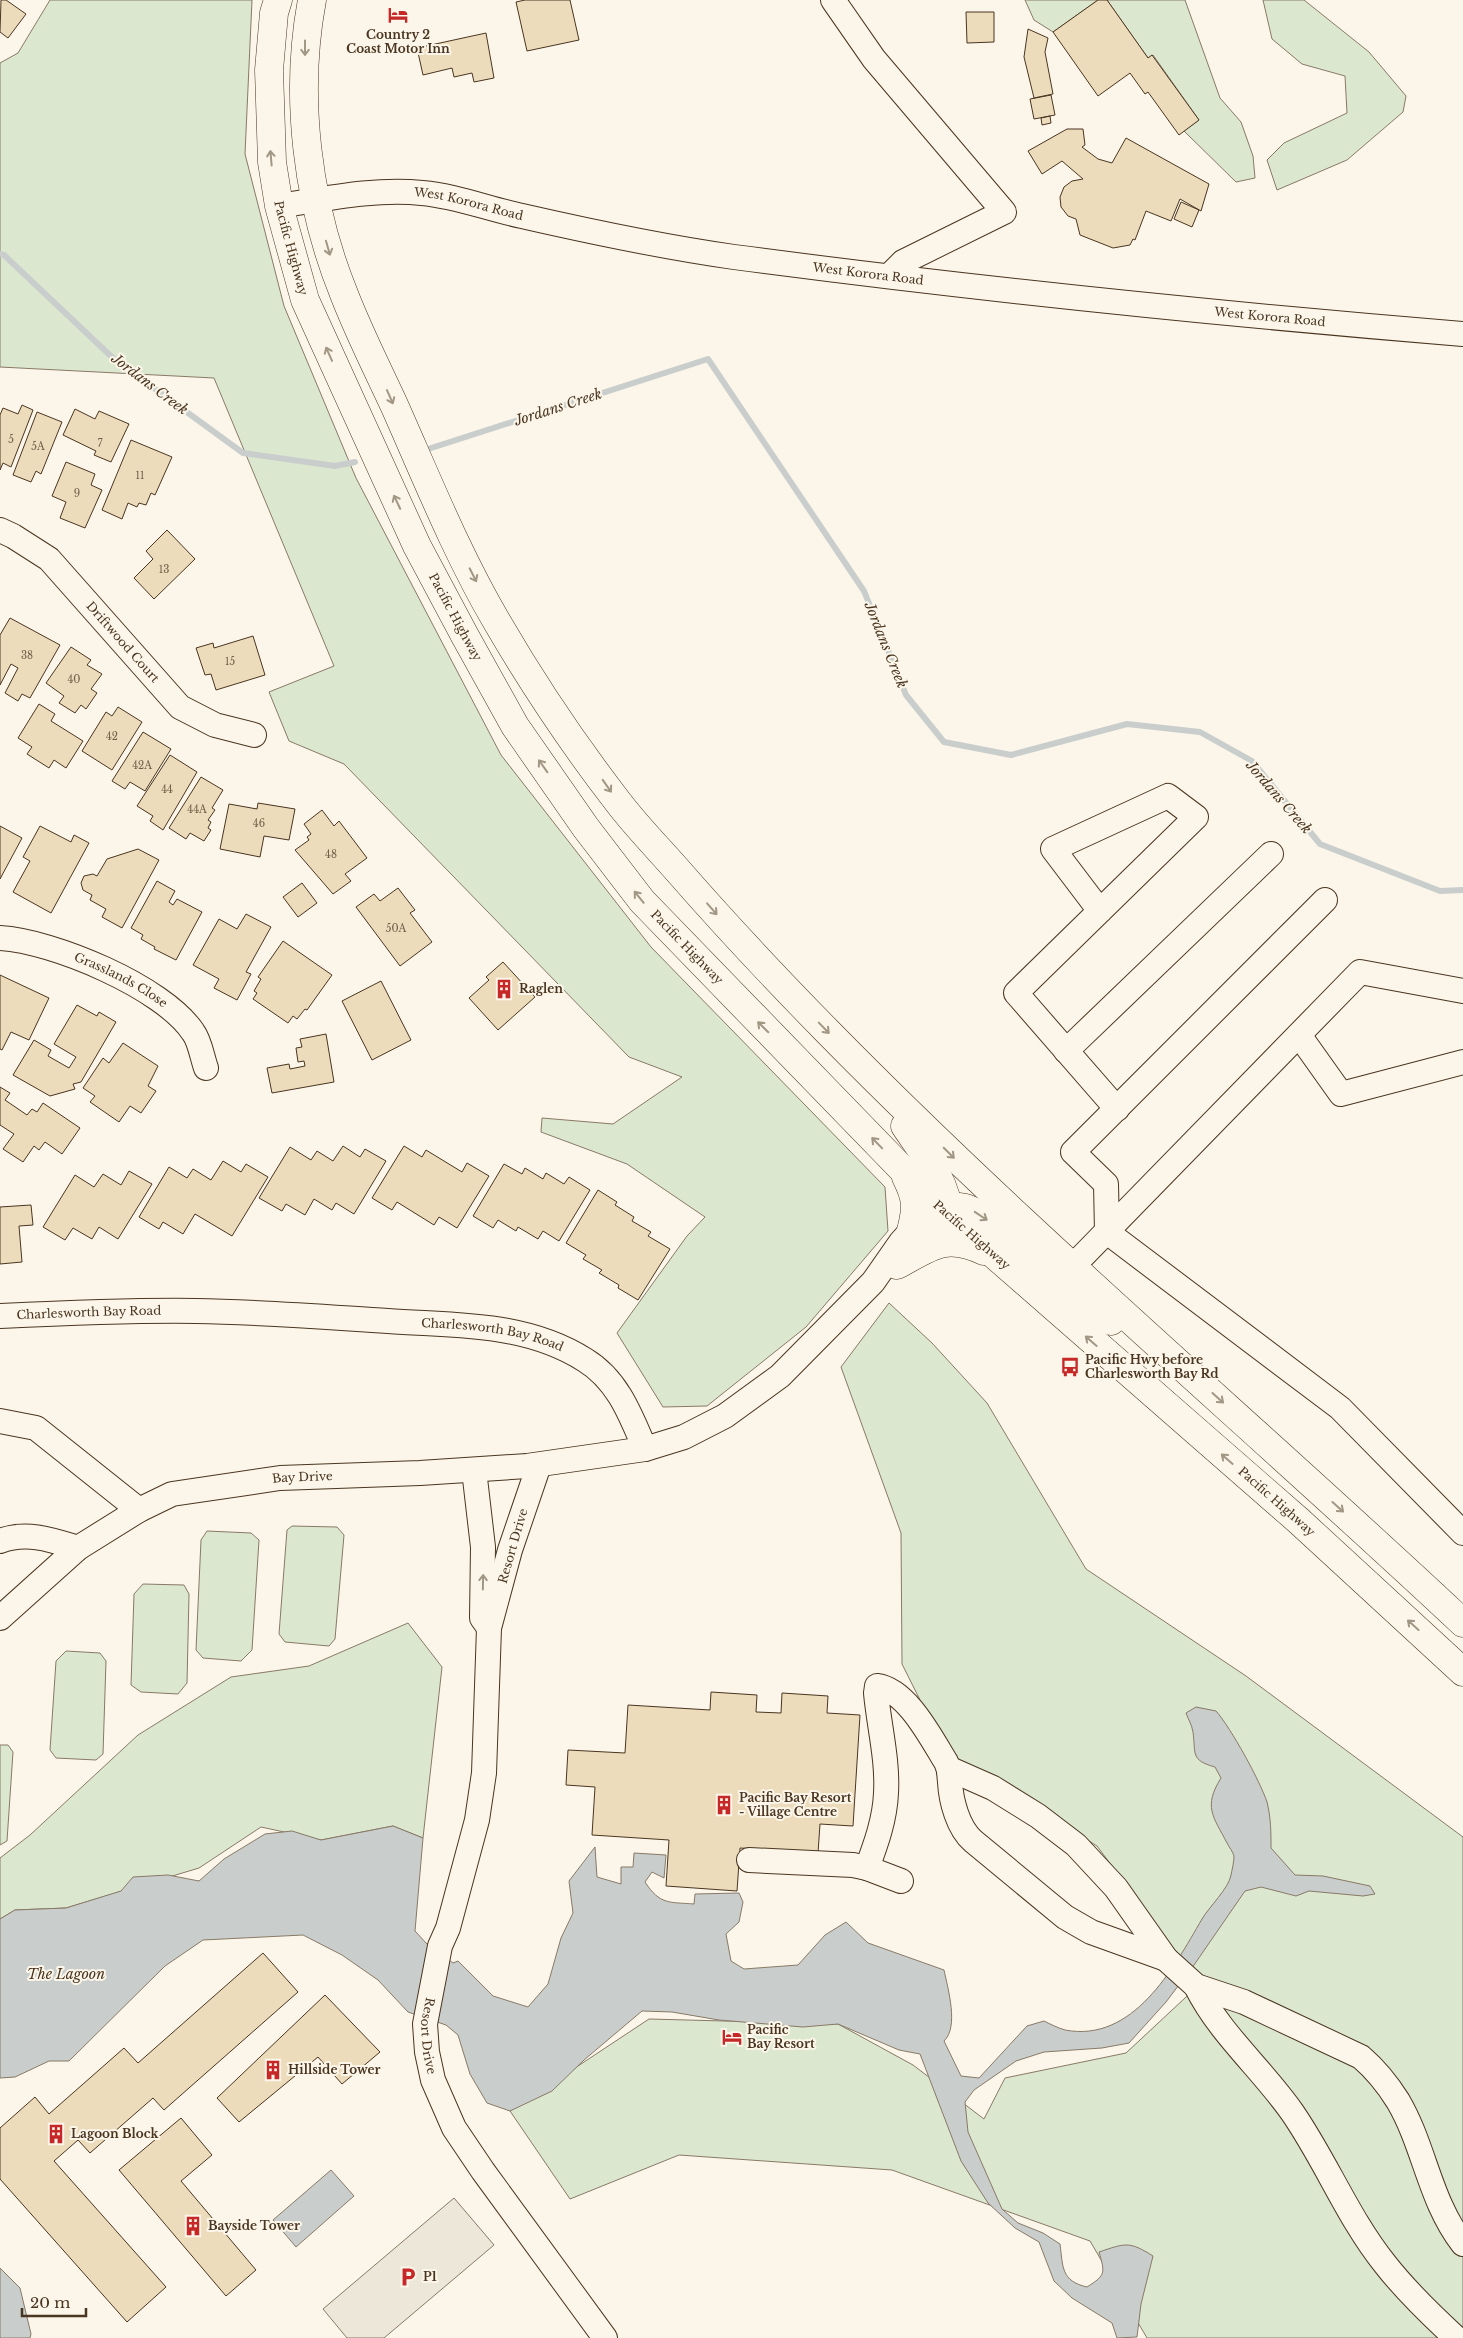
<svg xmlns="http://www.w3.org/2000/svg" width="1463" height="2338" viewBox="0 0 1463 2338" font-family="'Libre Baskerville',serif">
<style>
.green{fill:#dce7d0;stroke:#887966}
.parking{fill:#ede7d9;stroke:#887966}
.water{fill:#c9cecd;stroke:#887966}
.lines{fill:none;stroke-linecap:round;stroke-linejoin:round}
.stream{stroke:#c9cecd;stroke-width:6}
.building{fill:#ecdcbc;stroke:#4a3520}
.minor-casing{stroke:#4a3520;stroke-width:26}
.highway-casing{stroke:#4a3520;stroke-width:29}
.minor{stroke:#fbf6e9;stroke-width:24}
.highway{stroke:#fbf6e9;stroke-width:28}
.oneway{stroke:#a29684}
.labels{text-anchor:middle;stroke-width:4;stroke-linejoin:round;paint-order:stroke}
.number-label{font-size:10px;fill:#725f47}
.poi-label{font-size:12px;font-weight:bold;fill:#4a3520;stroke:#fbf6e9;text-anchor:start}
.street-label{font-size:12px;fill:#4a3520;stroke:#fbf6e9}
.water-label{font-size:14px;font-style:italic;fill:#4a3520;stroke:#fbf6e9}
</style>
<rect width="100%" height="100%" fill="#fbf6e9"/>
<!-- green -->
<path class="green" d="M50,0H252L245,154L284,306L356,478L501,755L651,947L885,1187L888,1231L806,1327L707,1406L663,1407L617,1333L687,1236L705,1217L627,1164L541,1132L542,1118L613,1124L682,1077L629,1057L344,764L289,741L269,692L334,666L214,378L0,367V63L18,53Z
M1025,0H1098L1053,32L1034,20Z
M1107,0H1185L1220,98L1241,122L1253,156L1255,178L1236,182L1184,131L1199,120L1153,55L1148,58Z
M1263,0H1304L1369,52L1406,96L1403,112L1347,160L1277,190L1267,160L1284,143L1347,113L1345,76L1302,64L1272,39Z
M889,1303L932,1343L987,1403L1086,1569L1246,1676L1463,1837V2338H1147L1090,2241L892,2170L679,2155L570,2199L510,2111L649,2019L838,2024L913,2065L984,2119L1005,2078L1126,2053L1200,1984L1097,1846L946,1752L902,1664L901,1533L841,1367Z
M292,1526L337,1527L344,1535L335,1639L329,1646L285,1642L279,1634L287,1530Z
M207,1531L251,1533L259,1540L252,1650L241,1661L203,1658L196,1650L201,1540Z
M143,1584L184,1585L189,1594L187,1683L178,1694L141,1692L131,1685L134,1594Z
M408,1623L442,1667L423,1838L393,1826L321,1840L261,1827L199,1868L66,1908L15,1910L0,1919V1858L30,1835L138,1735L231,1677L309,1666Z
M66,1651L100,1653L106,1661L103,1754L96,1760L56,1758L50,1750L56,1661Z
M0,1745H8L13,1752L7,1841L0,1845Z"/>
<!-- parking -->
<path class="parking" d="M454,2198L494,2245L384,2338H347L323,2309Z"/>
<!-- water -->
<path class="water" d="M1196,1707L1216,1711C1231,1728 1260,1781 1267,1802C1271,1818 1271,1833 1271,1848L1295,1875L1323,1876L1370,1886L1375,1894L1363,1896L1309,1891L1296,1896L1261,1887L1245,1891L1194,1965L1166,2002L1129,2043L1102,2048L1044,2052L1016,2061L974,2090L965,2102L968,2132L1002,2209L1018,2223L1043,2233L1060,2244C1063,2267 1061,2281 1087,2287C1106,2275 1105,2273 1099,2252C1126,2243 1129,2241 1153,2256L1141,2304L1137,2337L1117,2338L1112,2323L1072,2298L1054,2281L1039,2242L1015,2228L988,2203L961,2161L920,2054L899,2050L838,2024L803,2027L719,2020L672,2012L642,2011L584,2060L552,2091L510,2111L487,2103L470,2074L458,2035L446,2025L408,2012L378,1980L342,1955L303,1935L203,1940L165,1966L69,2061H49L15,2077L0,2078V1919L15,1910L66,1908L121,1891L133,1877L168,1875L199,1881L224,1859L265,1834L292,1831L321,1840L393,1826L423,1838L415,1931L426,1943L453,1963L458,1961L493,1996L528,2007L548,1984L561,1938L573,1913L569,1881L595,1847L597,1877L621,1884V1867H633L634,1853L666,1855L664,1878L652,1872L645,1882C660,1905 669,1902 694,1904L695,1894L739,1893L743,1902L739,1922L726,1934L731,1961L744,1969L798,1965L825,1935L846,1922L868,1943L944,1970C948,1989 959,2027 944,2041L961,2076L979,2078L1027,2026L1044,2021C1050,2024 1058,2028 1065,2030C1133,2043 1173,1969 1202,1919C1209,1907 1229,1888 1231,1875C1232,1870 1234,1862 1234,1856C1233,1852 1229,1847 1227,1843C1213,1816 1203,1807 1221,1778L1215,1767C1190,1760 1196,1754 1193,1732C1192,1725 1188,1719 1186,1713Z
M331,2170L354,2196L296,2247L273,2220Z
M0,2268L20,2288L31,2334L30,2338H0Z"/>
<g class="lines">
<!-- stream -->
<path class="stream" d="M0,254L4,255L114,359L243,453L335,466L355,462
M425,450L708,359L864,591L906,695L944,742L1011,755L1127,724L1200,732L1252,761L1320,844L1440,891L1463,890"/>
</g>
<!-- building -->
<path class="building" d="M1,0H6L26,14L8,38L0,32Z
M525,0H570L579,40L527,51L516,2Z
M1098,0H1107L1148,58L1152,55L1199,120L1179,135L1148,92L1145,94L1130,73L1098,96L1053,32Z
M966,12H994V42L967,43Z
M1028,29L1048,38L1045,52L1053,94L1034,98L1024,57Z
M486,33L494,78L474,82L472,73L454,77L452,68L423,75L417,48Z
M1051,95L1055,115L1034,119L1030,99Z
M1050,116L1051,123L1042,125L1041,118Z
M1067,129H1083L1085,145L1082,147L1098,159L1112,163L1126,138L1209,184L1201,211L1180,199L1171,221L1146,211L1135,240L1133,239L1130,245L1113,248L1080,235L1076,219L1068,216L1061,207L1060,197L1064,187L1072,181L1083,179L1062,161L1042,174L1028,151Z
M1181,202L1199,210L1192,227L1174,219Z
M22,405L33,410L11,467L3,463L0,470V415L3,408L18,414Z
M75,409L95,419L99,411L129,424L111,462L94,455L96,451L63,435Z
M37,412L62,422L41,474L36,471L31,482L13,475Z
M131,440L172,457L155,495L151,493L146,505L139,503L137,507L128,503L122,519L102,510Z
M66,462L95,474L91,485L102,490L85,528L60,518L66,502L52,496Z
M167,530L195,559L154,599L134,578L153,559L146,551Z
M10,618L60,645L30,698L22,694L18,701L5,693L18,668L11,664L0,685V635Z
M253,636L265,675L216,690L211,674L205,675L196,648L213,643L214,648Z
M71,647L91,660L87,665L102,674L91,689L97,693L86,709L81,705L75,713L59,703L64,696L46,683Z
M39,704L55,714L51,721L83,741L66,768L54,760L49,768L27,754L32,747L18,738Z
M118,707L142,722L112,770L82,751L106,712L112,716Z
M143,732L171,749L145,791L130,782L125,789L112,781Z
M170,755L197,772L163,830L150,821L153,816L137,806Z
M201,777L223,790L212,808L215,810L208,820L211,822L208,828L211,830L204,841L190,833L186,839L169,828Z
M258,803L295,809L289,840L264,836L260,857L220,849L229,804L257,809Z
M322,810L334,826L339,821L367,858L345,874L351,881L333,894L295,850L309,840L307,837L311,834L304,824Z
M0,826L22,838L0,879Z
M40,826L71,842L74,835L89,843L51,913L13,892L30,861L23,857Z
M138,849L159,860L122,928L102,917L106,909L90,900L92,895L83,890L81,883L84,876L93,874L97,876L107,859Z
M157,881L175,891L169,902L173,905L177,899L202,912L176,960L154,949L155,947L141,939L143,935L131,928Z
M302,883L317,903L298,917L283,897Z
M398,888L415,910L410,913L432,942L400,966L356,907L374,894L380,901Z
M246,914L271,927L246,972L251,974L237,1000L214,988L219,979L193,965L219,919L237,929Z
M283,941L332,975L307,1010L305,1009L297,1019L293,1016L288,1023L253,999L257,993L254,991L261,979L258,977Z
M503,962L535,997L498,1030L469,998L489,980L486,977Z
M0,975L49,998L29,1040L11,1032L2,1050L0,1049Z
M381,981L411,1040L372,1060L342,1001Z
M77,1005L97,1016L99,1012L116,1022L81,1082L73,1084L75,1089L50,1096L13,1075L34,1040L51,1050L48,1056L69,1068L76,1057L54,1044Z
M326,1034L334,1082L272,1093L267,1068L289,1064L290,1069L305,1066L304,1061L298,1062L296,1048L302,1047L300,1039Z
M123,1043L158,1066L148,1086L156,1091L141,1113L130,1106L119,1122L90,1102L95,1096L83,1088L103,1058L109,1063Z
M0,1087L10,1093L5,1100L27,1115L32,1109L37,1112L43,1103L80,1128L62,1154L45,1142L39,1150L34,1146L23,1162L3,1149L14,1134L0,1125Z
M343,1146L360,1157L365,1149L386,1161L354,1214L336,1203L332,1210L314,1199L305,1215L286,1204L282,1211L259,1198L290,1147L311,1160L317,1151L333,1161Z
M404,1146L422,1157L426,1150L462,1172L467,1163L489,1176L457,1228L439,1217L434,1225L397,1202L392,1210L372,1198Z
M223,1161L241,1172L246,1164L268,1177L232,1236L195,1214L183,1234L163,1222L159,1229L139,1217L169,1167L187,1178L193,1169L211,1180Z
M504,1164L522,1174L525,1168L543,1179L546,1173L564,1184L569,1177L590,1190L559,1241L543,1231L538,1239L518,1227L516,1231L498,1220L493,1228L473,1216Z
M129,1171L152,1184L118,1239L99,1227L92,1239L73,1228L65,1240L43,1227L75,1175L94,1187L103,1174L121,1185Z
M598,1190L617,1202L615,1205L634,1217L632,1221L651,1232L648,1236L670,1249L638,1300L618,1288L619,1285L599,1273L602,1270L583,1259L586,1255L566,1243Z
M31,1205L33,1225L19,1226L22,1262L0,1264V1207Z
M711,1692L757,1695L756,1712L781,1713L782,1693L828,1696L827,1713L860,1715L853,1826L820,1824L818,1853L740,1848L737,1891L666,1886L669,1840L592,1835L595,1787L566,1785L568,1750L625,1753L628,1705L710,1710Z
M263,1953L298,1992L164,2110L153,2098L90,2153L78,2140L54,2161L166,2287L127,2322L0,2179V2128L35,2097L49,2114L124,2048L138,2063Z
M325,1995L380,2052L342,2084L318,2057L239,2122L217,2098Z
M181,2118L212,2155L181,2181L256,2270L226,2296L119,2170Z"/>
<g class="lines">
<defs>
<g id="minor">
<path d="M833,0L874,59L1004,212L903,262L890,275"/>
<path id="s1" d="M279,206C325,199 375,188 422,193C457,196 488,209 522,216C592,232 663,247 734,257C976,289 1219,314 1463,334"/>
<path id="s2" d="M0,530L13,536L49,559L180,707L215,725L254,735"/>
<path d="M1325,900L1073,1152L1106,1184L1107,1232L1340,1408L1463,1533"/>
<path d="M1100,911L1053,849L1168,796L1196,817L1016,993L1117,1109"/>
<path id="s3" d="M0,938C53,941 163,987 193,1032C200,1041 202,1057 206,1068"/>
<path d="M1299,1035L1341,1094L1463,1062"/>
<path d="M1066,1051L1271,854"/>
<path d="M910,1254L949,1216"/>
<path d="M1072,1267L1360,972L1463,991"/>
<path id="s4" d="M0,1316C65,1313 131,1310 196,1311C260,1312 324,1317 388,1321C456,1326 525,1322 585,1360C618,1380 631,1416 645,1449"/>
<path d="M0,1421L36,1428L139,1510"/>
<path id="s5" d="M539,1465L510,1550L489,1628L484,1773L477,1820L448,1928L440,1946L425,2024L427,2052L433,2080L454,2128L483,2171L605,2338"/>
<path d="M474,1470L483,1547L482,1618L487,1625"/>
<path d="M0,1541C27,1531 52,1540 78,1548"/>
<path id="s6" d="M0,1618L78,1548L139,1510L172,1494L280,1478L420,1473L527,1466L645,1449L684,1437L725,1416L780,1376L873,1282L901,1242L923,1217"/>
<path d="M950,1769L993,1788L1038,1816L1076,1845L1116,1888L1166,1959L1196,1986L1244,2002L1361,2057C1375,2069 1388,2085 1398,2101C1425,2147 1429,2200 1463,2244"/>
<path d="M749,1860L853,1865L867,1868L901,1881"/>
<path d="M867,1868C876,1844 885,1819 886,1793C888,1760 879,1726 876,1693L877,1686C907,1690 931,1738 946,1762C950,1770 949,1774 950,1782C951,1801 958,1828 973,1841L1065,1917L1091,1932L1166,1959"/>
<path d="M1196,1986C1219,2033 1262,2069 1292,2112C1326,2161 1348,2218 1385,2264C1406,2291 1431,2315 1456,2338"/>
</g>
<g id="highway">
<path id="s7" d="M278,0L274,13L269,70L272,162L279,206L305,300L417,546L465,636L515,726L586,828L642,901L935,1203L1299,1521L1463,1672"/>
<path d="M312,0C294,96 307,203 344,294C359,333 378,370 395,407C427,479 457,554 497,622C533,684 574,745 618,802C637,827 659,849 679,872C727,927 776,979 827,1031C1030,1238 1252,1425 1463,1623"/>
<path d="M905,1126C924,1154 947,1181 949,1216"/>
<path d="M906,1177C917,1199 917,1207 911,1231"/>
<path d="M935,1203L966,1208L980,1214L1075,1296L1111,1321"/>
<path d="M897,1265C932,1246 945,1233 984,1251"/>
</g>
</defs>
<!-- minor casing -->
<use href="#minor" class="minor-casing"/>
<!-- highway casing -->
<use href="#highway" class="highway-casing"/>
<!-- minor -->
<use href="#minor" class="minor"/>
<!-- highway -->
<use href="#highway" class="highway"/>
</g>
<!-- one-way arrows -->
<defs><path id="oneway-shaft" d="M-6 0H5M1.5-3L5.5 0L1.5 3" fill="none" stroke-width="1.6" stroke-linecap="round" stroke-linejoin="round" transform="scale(1.25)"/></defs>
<g class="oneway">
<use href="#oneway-shaft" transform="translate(305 48) rotate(90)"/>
<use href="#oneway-shaft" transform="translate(271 158) rotate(-95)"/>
<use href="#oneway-shaft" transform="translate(328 248) rotate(74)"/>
<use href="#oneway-shaft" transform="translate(329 354) rotate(-114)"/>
<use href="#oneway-shaft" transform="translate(390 397) rotate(66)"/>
<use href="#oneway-shaft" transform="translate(397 502) rotate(-115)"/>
<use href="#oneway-shaft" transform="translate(473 575) rotate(63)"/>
<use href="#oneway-shaft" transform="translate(543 766) rotate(-125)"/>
<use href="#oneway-shaft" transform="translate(607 786) rotate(55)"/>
<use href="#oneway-shaft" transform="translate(639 897) rotate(-129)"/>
<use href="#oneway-shaft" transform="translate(712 909) rotate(49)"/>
<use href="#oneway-shaft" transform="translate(763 1027) rotate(-135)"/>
<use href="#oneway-shaft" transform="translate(824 1028) rotate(46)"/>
<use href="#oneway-shaft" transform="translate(877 1143) rotate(-134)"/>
<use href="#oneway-shaft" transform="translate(949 1153) rotate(45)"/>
<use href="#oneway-shaft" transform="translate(981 1216) rotate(34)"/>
<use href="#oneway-shaft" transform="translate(1091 1341) rotate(-139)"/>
<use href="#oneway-shaft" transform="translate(1218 1398) rotate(42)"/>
<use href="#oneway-shaft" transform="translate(1227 1459) rotate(-139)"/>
<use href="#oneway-shaft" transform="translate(1338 1507) rotate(42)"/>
<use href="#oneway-shaft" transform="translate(483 1582) rotate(-89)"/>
<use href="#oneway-shaft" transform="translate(1413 1625) rotate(-138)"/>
</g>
<!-- icons -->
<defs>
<symbol id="hotel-bare" viewBox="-9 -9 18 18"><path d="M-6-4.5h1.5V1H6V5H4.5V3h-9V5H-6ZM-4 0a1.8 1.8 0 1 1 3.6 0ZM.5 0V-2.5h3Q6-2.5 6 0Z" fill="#c62828" stroke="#fbf6e9" stroke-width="2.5" paint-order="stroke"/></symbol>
<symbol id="building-bare" viewBox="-9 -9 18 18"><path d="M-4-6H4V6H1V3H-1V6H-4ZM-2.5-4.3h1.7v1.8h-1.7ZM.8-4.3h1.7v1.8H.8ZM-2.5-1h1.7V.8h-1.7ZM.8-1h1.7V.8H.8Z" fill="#c62828" stroke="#fbf6e9" stroke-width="2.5" paint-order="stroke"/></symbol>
<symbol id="bus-bare" viewBox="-9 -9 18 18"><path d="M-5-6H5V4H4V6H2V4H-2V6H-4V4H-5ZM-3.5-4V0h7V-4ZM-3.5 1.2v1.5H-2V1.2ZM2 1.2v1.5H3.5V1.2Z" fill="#c62828" stroke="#fbf6e9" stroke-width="2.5" paint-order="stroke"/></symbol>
<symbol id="parking-bare" viewBox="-9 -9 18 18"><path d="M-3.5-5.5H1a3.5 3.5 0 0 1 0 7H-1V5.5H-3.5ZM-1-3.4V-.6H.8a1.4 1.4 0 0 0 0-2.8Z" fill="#c62828" stroke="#fbf6e9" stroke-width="2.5" paint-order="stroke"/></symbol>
</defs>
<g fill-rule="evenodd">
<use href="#hotel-bare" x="384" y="1" width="28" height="28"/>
<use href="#building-bare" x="490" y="975" width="28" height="28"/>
<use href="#bus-bare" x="1056" y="1353" width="28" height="28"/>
<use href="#building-bare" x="710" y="1791" width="28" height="28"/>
<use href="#hotel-bare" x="718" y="2023" width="28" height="28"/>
<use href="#building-bare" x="259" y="2056" width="28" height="28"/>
<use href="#building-bare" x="42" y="2120" width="28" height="28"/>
<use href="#building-bare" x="179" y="2212" width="28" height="28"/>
<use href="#parking-bare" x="394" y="2263" width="28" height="28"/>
</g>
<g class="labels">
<!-- number labels -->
<g class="number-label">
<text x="11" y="443">5</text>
<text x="100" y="447">7</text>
<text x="38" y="450">5A</text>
<text x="140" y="479">11</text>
<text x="77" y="497">9</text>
<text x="164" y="573">13</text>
<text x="27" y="659">38</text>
<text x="230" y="665">15</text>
<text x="74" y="683">40</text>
<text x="112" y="740">42</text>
<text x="142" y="769">42A</text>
<text x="167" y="793">44</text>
<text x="197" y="813">44A</text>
<text x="259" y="827">46</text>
<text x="331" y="858">48</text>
<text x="396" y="932">50A</text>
</g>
<!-- poi labels -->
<g class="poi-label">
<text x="398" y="39" text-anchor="middle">Country 2<tspan x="398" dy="14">Coast Motor Inn</tspan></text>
<text x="519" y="993">Raglen</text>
<text x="1085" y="1364">Pacific Hwy before<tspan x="1085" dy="14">Charlesworth Bay Rd</tspan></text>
<text x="739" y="1802">Pacific Bay Resort<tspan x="739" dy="14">- Village Centre</tspan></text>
<text x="747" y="2034">Pacific<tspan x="747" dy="14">Bay Resort</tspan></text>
<text x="288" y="2074">Hillside Tower</text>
<text x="71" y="2138">Lagoon Block</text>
<text x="208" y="2230">Bayside Tower</text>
<text x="423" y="2281">P1</text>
</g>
<!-- street labels -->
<g class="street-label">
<text dy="4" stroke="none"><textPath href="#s1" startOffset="192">West Korora Road</textPath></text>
<text dy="4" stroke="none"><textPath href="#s7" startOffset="251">Pacific Highway</textPath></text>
<text dy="4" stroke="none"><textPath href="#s1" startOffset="598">West Korora Road</textPath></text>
<text dy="4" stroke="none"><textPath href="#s1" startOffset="1002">West Korora Road</textPath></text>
<text dy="4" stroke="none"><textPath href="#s7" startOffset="656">Pacific Highway</textPath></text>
<text dy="4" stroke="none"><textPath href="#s2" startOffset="168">Driftwood Court</textPath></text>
<text dy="4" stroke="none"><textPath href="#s7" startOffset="1061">Pacific Highway</textPath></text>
<text dy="4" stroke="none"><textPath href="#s3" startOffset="129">Grasslands Close</textPath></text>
<text dy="4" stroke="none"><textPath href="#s7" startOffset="1466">Pacific Highway</textPath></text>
<text dy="4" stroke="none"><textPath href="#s4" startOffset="89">Charlesworth Bay Road</textPath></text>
<text dy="4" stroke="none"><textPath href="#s4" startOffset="494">Charlesworth Bay Road</textPath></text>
<text dy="4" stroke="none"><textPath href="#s6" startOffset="345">Bay Drive</textPath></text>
<text dy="4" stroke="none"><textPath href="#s7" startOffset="1871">Pacific Highway</textPath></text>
<text transform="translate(513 1546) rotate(-74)" y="4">Resort Drive</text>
<text dy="4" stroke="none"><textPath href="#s5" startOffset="586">Resort Drive</textPath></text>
</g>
<!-- water labels -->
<g class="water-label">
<text transform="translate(150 384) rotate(37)" y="5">Jordans Creek</text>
<text transform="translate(558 407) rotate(-18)" y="5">Jordans Creek</text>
<text transform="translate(886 645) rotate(68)" y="5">Jordans Creek</text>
<text transform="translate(1279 797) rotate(49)" y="5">Jordans Creek</text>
<text x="66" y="1979">The Lagoon</text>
</g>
</g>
<!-- scale -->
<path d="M22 2308v8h64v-8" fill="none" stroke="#4a3520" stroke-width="2.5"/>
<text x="30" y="2308" font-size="15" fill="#4a3520" stroke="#fbf6e9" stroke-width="4" paint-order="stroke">20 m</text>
</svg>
